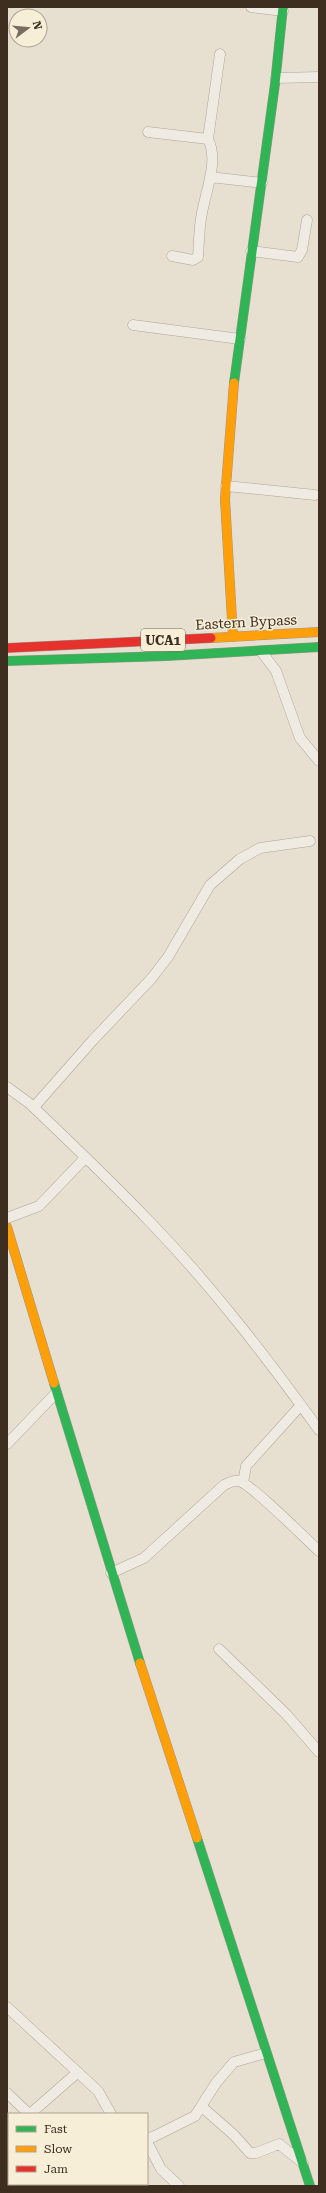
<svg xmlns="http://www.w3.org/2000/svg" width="326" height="2193" viewBox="0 0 326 2193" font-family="'Roboto Serif',serif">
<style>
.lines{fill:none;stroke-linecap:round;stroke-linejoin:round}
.street-casing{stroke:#ada599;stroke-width:11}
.fast-casing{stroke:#9c958a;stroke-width:10}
.slow-casing{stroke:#9c958a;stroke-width:10}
.jam-casing{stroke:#9c958a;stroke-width:10}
.street{stroke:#efebe3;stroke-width:10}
.fast{stroke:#30b455;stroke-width:9}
.slow{stroke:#ff9f0a;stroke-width:9}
.jam{stroke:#e5322d;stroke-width:9}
.labels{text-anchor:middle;stroke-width:3;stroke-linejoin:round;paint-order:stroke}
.shield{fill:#f7eed8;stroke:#756857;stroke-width:1}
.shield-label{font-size:13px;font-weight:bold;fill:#3d2e20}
.street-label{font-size:14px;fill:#3d2e20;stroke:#f7eed8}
</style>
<rect width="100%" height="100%" fill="#e7e0d1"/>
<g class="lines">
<defs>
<path id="street" d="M251,7L283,11
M276,78L319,77
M148,132L208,139C219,160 206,190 202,213C199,227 199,242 198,257L193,260L172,256
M208,139L220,54
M210,177L262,183
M251,251L298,257L302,250L307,220
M133,325L240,339
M226,486L315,495
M261,651L276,671L300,738L319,761
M7,1087L29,1103C70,1142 111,1181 150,1222C212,1286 267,1358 319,1430
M34,1107L93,1040L151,979L168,957L210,885L240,859L260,848L310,841
M7,1218L39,1206L85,1158
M7,1444L56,1393
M243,1483L246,1466L301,1405
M111,1573L144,1558L224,1485C229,1483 233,1480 239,1481C251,1484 306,1539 319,1551
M219,1649L286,1714L319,1752
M7,2007L98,2091L111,2114
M7,2093L29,2114
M202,2107L234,2135L250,2153H256L279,2144L303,2163
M30,2114L78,2072
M147,2138L153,2137L195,2116L216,2083L234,2062L266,2053
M147,2142L161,2169L179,2186
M47,2184L49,2186
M59,2186L61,2184"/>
<path id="fast" d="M234,383L275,84L283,7
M7,661L167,656L319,647
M54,1383L140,1663
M197,1838L310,2186"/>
<path id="slow" d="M233,637L225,499L234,383
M211,638L319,632
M7,1227L54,1383
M140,1663L197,1838"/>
<path id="jam" d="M7,648L211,638"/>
</defs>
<!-- street casing -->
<use href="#street" class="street-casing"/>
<!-- fast casing -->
<use href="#fast" class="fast-casing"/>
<!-- slow casing -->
<use href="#slow" class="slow-casing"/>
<!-- jam casing -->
<use href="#jam" class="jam-casing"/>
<!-- street -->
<use href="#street" class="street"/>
<!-- fast -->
<use href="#fast" class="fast"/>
<!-- slow -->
<use href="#slow" class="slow"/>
<!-- jam -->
<use href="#jam" class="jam"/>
</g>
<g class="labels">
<!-- shield labels -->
<rect class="shield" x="141" y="629" width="44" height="22" rx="3"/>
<g class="shield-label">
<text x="163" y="645">UCA1</text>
</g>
<!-- street labels -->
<g class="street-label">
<text transform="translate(246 622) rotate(-3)" y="5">Eastern Bypass</text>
</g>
</g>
<!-- border -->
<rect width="326" height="2193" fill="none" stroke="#3d2e20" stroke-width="16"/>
<!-- legend -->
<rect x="8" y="2113" width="140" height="72" fill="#f7eed8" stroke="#ada18e"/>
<rect x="16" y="2126" width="20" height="6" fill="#30b455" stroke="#ada18e"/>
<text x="44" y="2133" font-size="12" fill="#3d2e20">Fast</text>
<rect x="16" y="2146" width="20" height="6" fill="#ff9f0a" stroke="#ada18e"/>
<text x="44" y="2153" font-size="12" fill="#3d2e20">Slow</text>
<rect x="16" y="2166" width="20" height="6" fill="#e5322d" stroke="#ada18e"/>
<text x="44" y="2173" font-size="12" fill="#3d2e20">Jam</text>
<!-- north arrow -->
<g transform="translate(28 28) rotate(74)"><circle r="19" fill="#f7eed8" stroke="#ada18e"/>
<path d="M0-3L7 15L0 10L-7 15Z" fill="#786c5e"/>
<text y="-6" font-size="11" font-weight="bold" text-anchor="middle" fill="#3d2e20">N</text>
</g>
</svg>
